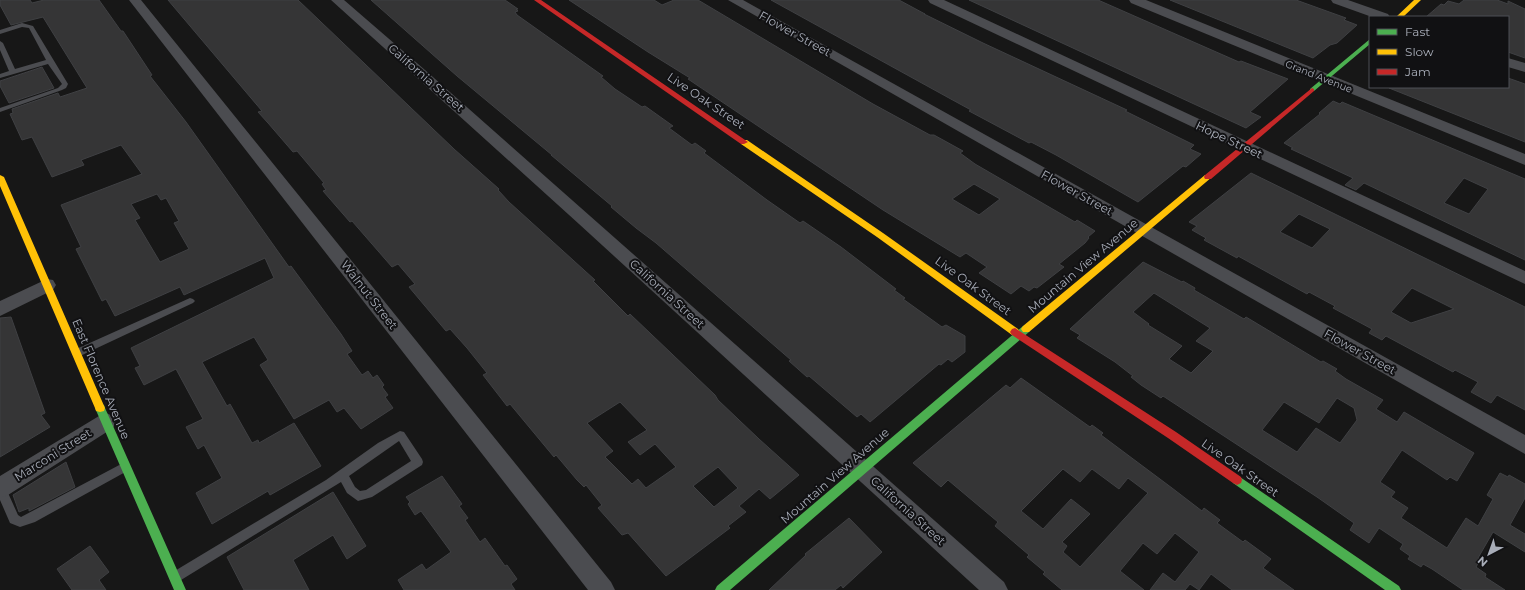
<svg xmlns="http://www.w3.org/2000/svg" width="1525" height="590" viewBox="0 0 1525 590" font-family="Montserrat,sans-serif">
<style>
.building{fill:#353536;stroke:#3f4043;fill-rule:evenodd}
.lines{fill:none;stroke-linecap:round;stroke-linejoin:round}
.lane{fill:#4b4c50;fill-rule:evenodd}
.street{fill:#4b4c50;fill-rule:evenodd}
.fast{fill:#4caf50;fill-rule:evenodd}
.slow{fill:#ffc107;fill-rule:evenodd}
.jam{fill:#c62828;fill-rule:evenodd}
.labels{text-anchor:middle;stroke-width:4;stroke-linejoin:round;paint-order:stroke}
.far-street-label{font-size:10px;fill:#a8adb8;stroke:#111113}
.street-label{font-size:12px;fill:#a8adb8;stroke:#111113}
</style>
<rect width="100%" height="100%" fill="#171717"/>
<!-- building -->
<path class="building" d="M0,0H30L32,3L44,0H99L121,31H123L152,75L150,76L186,122L289,267L291,266L341,334L352,351L347,354L362,375L368,371L373,378L377,375L384,385L382,387L388,395L385,397L393,408L361,429L344,408L337,412L329,400L294,419L260,365L268,360L254,337L202,362L227,406L230,404L252,443L258,440L259,443L294,423L321,466L270,495L268,491L212,524L196,493L222,478L204,445L198,449L186,427L203,419L176,369L144,385L135,368L140,366L131,348L274,278L265,258L184,295L180,287L115,316L106,299L102,301L76,249L81,247L61,205L142,174L121,145L81,160L84,165L52,177L32,137L22,140L10,114L13,113L12,109L58,93L60,97L87,88L43,17L11,25L0,5ZM157,194L161,200L166,198L179,221L174,223L189,249L160,262L135,220L140,218L131,204Z
M168,0H298L454,149L499,189L498,190L509,202L595,280L593,281L628,316L630,314L715,395L718,400L759,439L799,475L770,499L759,489L739,506L746,512L728,526L730,528L666,576L628,533L622,535L598,508L602,505L586,485L584,487L577,480L556,455L554,457L510,404L507,406L483,375L487,373L467,348L450,329L446,331L409,287L415,284L398,264L392,267L352,221L350,222L323,191L326,190L322,184L324,183L297,151L293,152L268,123L258,112L262,111ZM620,402L647,430L628,442L640,455L655,444L676,467L646,488L638,479L632,484L605,457L613,451L587,423ZM718,467L738,488L714,507L693,486Z
M371,0H505L518,9H516L518,11L515,12L517,15L603,76L601,77L615,89L642,107L645,106L673,126L669,128L692,145L695,143L706,151L704,153L767,200L800,223L803,221L841,247L896,289L894,290L905,298L903,299L942,327L946,325L965,336V352L952,362L948,359L941,365L939,364L870,422L861,414L857,417L809,376L807,377L789,361L791,360L656,243L636,228L611,207L612,206L551,155H552L457,76Z
M569,0H654L662,5L674,0H698L873,104L930,135H934L963,151L960,153L975,164L1075,222L1077,220L1095,231L1088,237L1089,238L1085,243L1059,264L1064,267L1037,288L1034,287L1029,291L1021,286L1011,294L979,273L987,267L966,253L960,257L883,210L688,79L690,78L648,52ZM974,184L1000,199L979,215L952,199Z
M771,0H899L925,14H924L983,43L1127,110L1125,111L1194,145L1190,149L1201,154L1186,167L1183,166L1138,202L1056,155L1031,142L1029,143L969,111L971,110L949,98Z
M969,0H1098L1239,62L1241,61L1288,79L1250,112L1261,117L1246,128Z
M1170,0H1296L1346,18L1344,20L1357,25L1337,43L1330,45L1313,58Z
M1464,0H1497L1508,4V1L1525,9V58L1508,52V17H1426L1441,4L1444,5L1448,1L1459,4Z
M42,67L54,88L9,103L0,86V81Z
M1508,78L1525,84V142L1389,88L1508,87Z
M1333,101L1340,104L1342,102L1525,179V260L1364,183L1356,190L1345,185L1353,178L1291,149L1293,148L1284,143L1320,114L1319,113ZM1464,178L1488,189L1469,214L1444,203Z
M1251,173L1525,307V410L1497,395L1491,403L1471,392L1478,382L1455,370L1453,372L1386,336L1382,340L1369,333L1372,329L1333,308L1335,306L1309,292L1307,294L1238,256L1237,258L1204,240L1206,238L1192,230L1197,226L1189,222ZM1299,214L1330,229L1312,248L1280,232ZM1412,288L1454,309L1411,323L1391,312Z
M1143,262L1182,282L1183,281L1195,288L1194,290L1244,319L1246,317L1321,362L1323,361L1337,369L1335,371L1346,379L1383,400L1376,409L1397,422L1404,412L1474,453L1457,481L1450,477L1447,480L1402,450L1380,482L1395,492L1391,497L1408,508L1401,518L1447,548L1466,518L1478,526L1493,499L1487,495L1500,473L1508,477L1509,475L1525,484V498L1510,525L1525,534V552L1493,532L1478,558L1480,560L1476,567L1486,574L1485,577L1505,590H1463L1432,569L1423,564L1421,567L1408,559L1410,556L1400,549L1403,544L1379,528L1369,543L1350,530L1354,523L1317,497L1163,396L1161,398L1141,385L1131,377L1133,376L1115,362L1077,338L1080,335L1070,329ZM1154,293L1210,328L1196,341L1213,351L1191,373L1169,359L1182,346L1148,325L1149,324L1133,312ZM1337,398L1354,408L1357,420L1340,443L1316,428L1297,452L1262,430L1284,402L1319,423Z
M11,317L45,413L41,415L50,427L0,457V318Z
M1021,378L1090,427L1092,425L1103,433L1101,435L1172,488L1202,511L1204,508L1220,520L1217,523L1243,542L1245,540L1271,559L1263,568L1294,590H1232L1211,574L1199,590L1190,584L1185,590H1150L1163,573L1175,582L1199,552L1175,533L1157,554L1143,543L1120,571L1144,590H1062L1043,574L1045,572L1027,557L1029,555L995,526L998,522L948,480L941,487L913,463L1006,385L1010,388ZM1063,469L1080,482L1092,469L1119,489L1128,478L1148,493L1080,567L1063,552L1067,546L1062,542L1090,514L1071,499L1043,529L1021,511Z
M66,462L75,487L29,511V508L19,512L13,495Z
M442,476L462,504L459,506L468,518L465,520L480,542L485,538L505,566L507,565L517,579L511,584L515,590H404L398,580L422,564L426,570L451,552L421,511L415,515L408,504L410,502L406,497Z
M333,492L366,546L347,559L333,535L293,560L309,590H244L227,557Z
M849,518L882,552L843,588L841,585L835,590H769L806,555L805,554Z
M90,546L109,572L99,580L106,590H72L57,569Z"/>
<g class="lines">
<!-- lane -->
<path class="lane" d="M22,23L33,26L68,84L66,88L62,90L0,112V108L58,88L62,84L48,64L0,78V74L9,71L0,50V41L3,43L15,69L46,60L29,28L22,27L0,34V30Z
M190,298L193,299L195,301L193,303L80,356H74L72,353L74,350Z
M400,431L404,432L422,459L423,462L422,465L372,497L358,501L347,493L341,482L181,580L177,582L173,580L171,576L173,572L326,480L378,443ZM399,441L411,461L366,490L360,491L355,487L349,476Z
M125,462L129,464L130,467L129,470L35,522L20,527L10,523L0,500V482L4,484L18,515L21,517Z"/>
<!-- street -->
<path class="street" d="M129,0H141L611,582L615,590H588Z
M331,0H344L425,70L1004,582L1008,590H979L579,224Z
M728,0H743L1525,435V454Z
M928,0H944L1525,271V284L930,3Z
M1129,0H1146L1525,154V165L1131,3Z
M1331,0H1348L1388,14L1390,17H1372L1333,3Z
M1508,58L1525,63V72L1508,67Z
M47,279L53,280L56,285L53,290L0,316V301Z
M106,413L113,416L116,422L113,428L8,495L0,498V476L99,416Z"/>
<!-- fast -->
<path class="fast" d="M1370,39V44L1314,91H1310V89Z
M1026,325L1029,326L1031,329L1029,332L730,590H715L717,586L1023,326Z
M100,404L104,405L105,408L186,590H174L95,408L96,405Z
M1237,475L1399,586L1401,590H1385L1233,483L1232,480L1233,477Z"/>
<!-- slow -->
<path class="slow" d="M1414,0H1421L1403,17H1396Z
M741,140H747L883,233L1018,329L1020,332L1018,335H1012L877,237L741,144Z
M0,175L4,177L105,408L104,411L100,412L96,411L95,408L0,186Z
M1205,175H1211L1212,177L1029,332H1023L1021,329L1023,326Z"/>
<!-- jam -->
<path class="jam" d="M534,0H541L748,142L744,144H741Z
M1312,88L1314,89V91L1211,179H1205L1204,177L1205,175Z
M1015,328L1176,432L1241,477L1242,480L1241,483L1237,485L1233,483L1168,438L1012,335L1010,332L1012,329Z"/>
</g>
<g class="labels">
<!-- far-street labels -->
<g class="far-street-label">
<text transform="translate(1319 76) rotate(22)" y="4">Grand Avenue</text>
</g>
<!-- street labels -->
<g class="street-label">
<text transform="translate(795 34) rotate(29)" y="4">Flower Street</text>
<text transform="translate(426 78) rotate(41)" y="4">California Street</text>
<text transform="translate(706 101) rotate(34)" y="4">Live Oak Street</text>
<text transform="translate(1229 140) rotate(25)" y="4">Hope Street</text>
<text transform="translate(1077 193) rotate(29)" y="4">Flower Street</text>
<text transform="translate(1083 266) rotate(-40)" y="4">Mountain View Avenue</text>
<text transform="translate(973 286) rotate(36)" y="4">Live Oak Street</text>
<text transform="translate(667 294) rotate(42)" y="4">California Street</text>
<text transform="translate(369 295) rotate(52)" y="4">Walnut Street</text>
<text transform="translate(1360 352) rotate(29)" y="4">Flower Street</text>
<text transform="translate(101 379) rotate(67)" y="4">East Florence Avenue</text>
<text transform="translate(53 455) rotate(-32)" y="4">Marconi Street</text>
<text transform="translate(1240 468) rotate(35)" y="4">Live Oak Street</text>
<text transform="translate(835 476) rotate(-41)" y="4">Mountain View Avenue</text>
<text transform="translate(908 511) rotate(42)" y="4">California Street</text>
</g>
</g>
<!-- legend -->
<rect x="1369" y="16" width="140" height="72" fill="#111113" stroke="#4d4f55"/>
<rect x="1377" y="29" width="20" height="6" fill="#4caf50" stroke="#4d4f55"/>
<text x="1405" y="36" font-size="12" fill="#a8adb8">Fast</text>
<rect x="1377" y="49" width="20" height="6" fill="#ffc107" stroke="#4d4f55"/>
<text x="1405" y="56" font-size="12" fill="#a8adb8">Slow</text>
<rect x="1377" y="69" width="20" height="6" fill="#c62828" stroke="#4d4f55"/>
<text x="1405" y="76" font-size="12" fill="#a8adb8">Jam</text>
<!-- north arrow -->
<g transform="translate(1489 554) rotate(221)" stroke="#111113" stroke-width="3" paint-order="stroke">
<path d="M0-3L7 15L0 10L-7 15Z" fill="#a8adb8"/>
<text y="-6" font-size="11" font-weight="bold" text-anchor="middle" fill="#a8adb8">N</text>
</g>
</svg>
